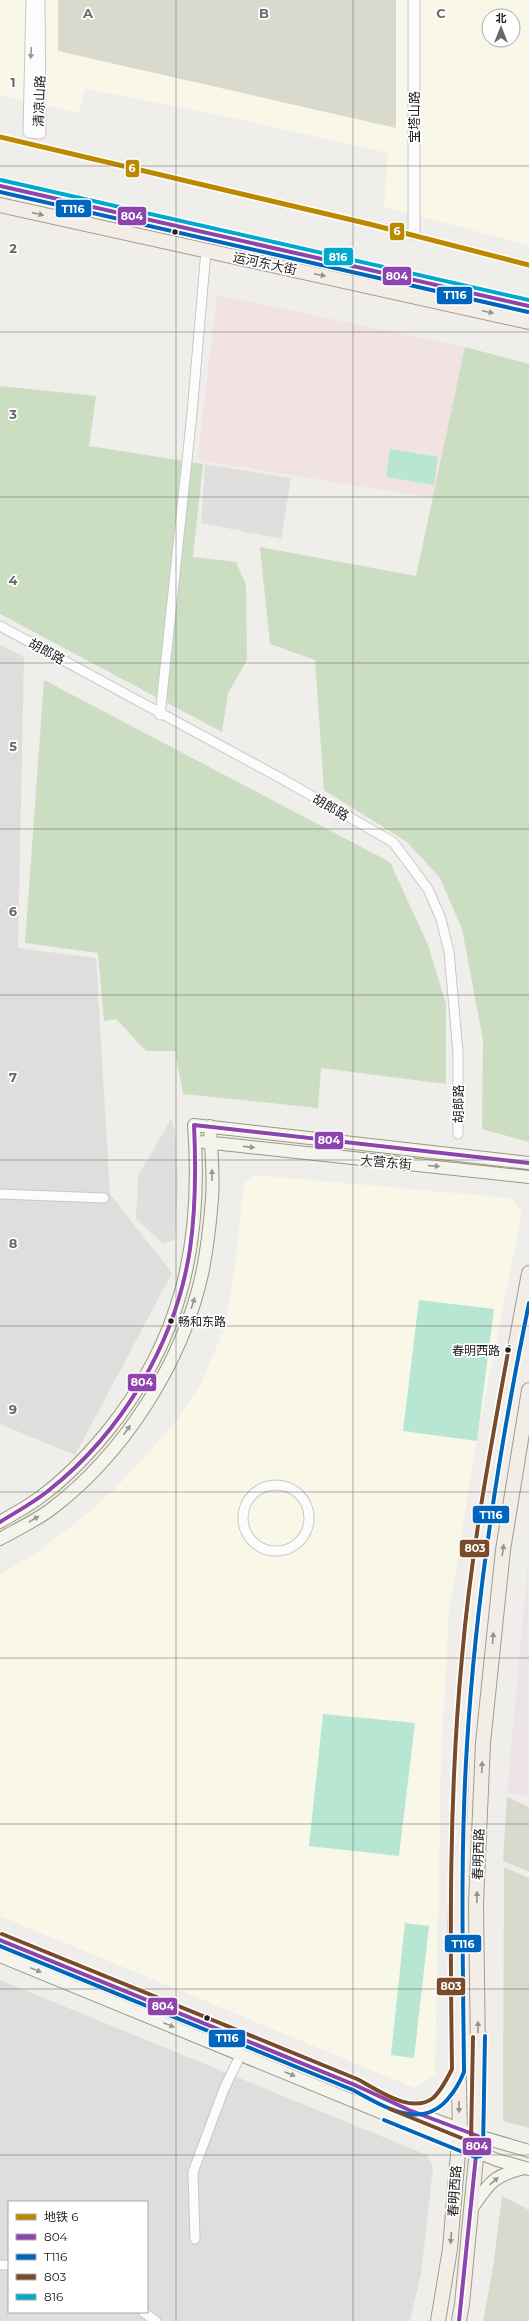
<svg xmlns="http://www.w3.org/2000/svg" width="529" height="2321" viewBox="0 0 529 2321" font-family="Montserrat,'Noto Sans SC',sans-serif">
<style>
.residential{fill:#dfdedc;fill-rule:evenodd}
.commercial{fill:#f1e3e1}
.industrial{fill:#ede4e9}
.education{fill:#f8f7e8;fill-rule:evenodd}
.construction{fill:#d9d9cd}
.forest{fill:#cbdec1}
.pitch{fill:#b7e6d2}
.parking{fill:#e0dfde}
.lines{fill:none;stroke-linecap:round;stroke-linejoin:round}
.minor-casing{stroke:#c9c8c7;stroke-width:11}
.tertiary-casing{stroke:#c9c8c7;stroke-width:13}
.secondary-casing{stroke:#999a82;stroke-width:14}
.primary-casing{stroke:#a79c86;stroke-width:16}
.minor{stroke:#fdfcfc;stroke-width:9}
.tertiary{stroke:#fdfcfc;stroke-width:11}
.secondary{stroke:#f4f4ed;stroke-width:12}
.primary{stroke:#f3ede7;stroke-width:14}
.bus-1-casing{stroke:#fff;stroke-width:7}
.bus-2-casing{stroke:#fff;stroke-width:7}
.bus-3-casing{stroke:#fff;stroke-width:7}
.bus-4-casing{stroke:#fff;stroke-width:7}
.bus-1{stroke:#8e44ad;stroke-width:4}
.bus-2{stroke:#0065bd;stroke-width:4}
.bus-3{stroke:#7a4b2a;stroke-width:4}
.bus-4{stroke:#00a9ce;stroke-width:4}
.metro-1-casing{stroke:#fff;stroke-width:8}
.metro-1{stroke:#bb8900;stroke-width:5}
.oneway{fill:#9a9a9a}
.oneway2{fill:#95928e}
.oneway3{fill:#969692}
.grid{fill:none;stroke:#6a6968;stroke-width:1;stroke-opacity:0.55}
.bus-dot{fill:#222;stroke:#fff;stroke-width:1.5}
.labels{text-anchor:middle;stroke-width:3.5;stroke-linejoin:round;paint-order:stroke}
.bus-label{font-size:12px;fill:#222;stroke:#fff;text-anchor:start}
.street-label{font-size:13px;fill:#222;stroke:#fff}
.grid-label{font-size:13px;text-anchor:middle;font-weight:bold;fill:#6a6968;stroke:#fff;stroke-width:3.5;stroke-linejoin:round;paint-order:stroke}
.line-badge{stroke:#fff;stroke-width:1.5}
.badge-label{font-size:11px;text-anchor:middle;font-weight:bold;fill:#fff}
</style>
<rect width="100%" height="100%" fill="#f0eeeb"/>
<!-- residential -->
<path class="residential" d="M0,645L24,657L18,948L96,958L110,1194L172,1273L75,1455L0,1424Z
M0,1980L427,2155L433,2168L421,2274L410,2321H0ZM9,2202H147V2312H9Z"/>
<!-- commercial -->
<path class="commercial" d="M217,295L465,347L433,498L197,460Z"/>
<!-- industrial -->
<path class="industrial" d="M529,1552V1796L507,1793Z"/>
<!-- education -->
<path class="education" d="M0,0H529V245L384,207L388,153L219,115L86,89L78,113L0,95ZM489,16H513V40H489Z
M255,1175L511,1198L522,1213L480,1422L449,1611L441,1760L435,2074L415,2088L0,1916V1575L40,1550L83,1517L115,1489L174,1424L199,1388L225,1327L234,1274L244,1184Z"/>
<!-- construction -->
<path class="construction" d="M58,0H396V128L58,51Z
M507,1797L529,1807V1872L503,1861Z
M504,1867L529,1878V2128L503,2121Z
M502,2196L529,2210V2321H483L493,2267Z"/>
<!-- forest -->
<path class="forest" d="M465,347L529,364V1142L482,1129L483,1040L462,929L440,878L407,842L324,790L315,660L270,644L260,547L416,576Z
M0,386L96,396L89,446L203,464L193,557L236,562L246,585L247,660L228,693L222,732L0,614Z
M44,680L390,862L428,945L446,1004V1084L321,1068L318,1108L183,1094L175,1051H146L116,1019L104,1021L98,953L25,943Z"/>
<!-- pitch -->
<path class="pitch" d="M390,449L438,457L434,485L386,477Z
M419,1300L494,1309L477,1441L403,1431Z
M323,1714L415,1723L399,1856L309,1846Z
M405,1923L429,1926L414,2058L391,2055Z"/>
<!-- parking -->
<path class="parking" d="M205,464L291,478L281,539L201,523Z
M171,1119L175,1132L178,1183L175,1240L163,1243L136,1219L138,1176Z"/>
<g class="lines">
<defs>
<path id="minor" d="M0,626L284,780L393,842L428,889L441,919L449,952L458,1052V1134
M160,715L192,413L206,251
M0,1194L104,1198
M243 1518a33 33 0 1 1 66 0a33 33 0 1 1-66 0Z
M195,2239L193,2172L224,2089L241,2054
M0,2265H9
M143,2312L156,2321"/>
<path id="tertiary" d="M32,0L29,132L40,133L39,0
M414,234V0"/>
<path id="secondary" d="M204,1142L529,1177
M0,1522C13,1514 27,1507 39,1498C64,1480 86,1457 106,1433C182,1340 203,1242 194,1125L529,1163
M0,1539C16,1530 35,1521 50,1510C123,1455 182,1364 202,1274C207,1250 210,1224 212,1199C214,1175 211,1151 210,1126
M0,1940L355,2085L409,2110L478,2136L529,2151
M0,1956L497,2160L529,2169
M414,2110C442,2108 447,2094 458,2071
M472,2208C490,2182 493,2176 524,2168"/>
<path id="primary" d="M0,186L529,306
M0,205L529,322
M438,2321L450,2249L460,2129L455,1927L464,1700L483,1521L529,1273
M459,2321L462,2304L479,2127L476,1904L483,1743L503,1550L529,1390"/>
</defs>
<!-- minor casing -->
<use href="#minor" class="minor-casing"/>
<!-- tertiary casing -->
<use href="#tertiary" class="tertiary-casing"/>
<!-- secondary casing -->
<use href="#secondary" class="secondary-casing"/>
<!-- primary casing -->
<use href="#primary" class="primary-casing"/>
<!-- minor -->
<use href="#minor" class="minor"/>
<!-- tertiary -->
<use href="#tertiary" class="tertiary"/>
<!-- secondary -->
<use href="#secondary" class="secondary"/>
<!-- primary -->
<use href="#primary" class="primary"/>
<defs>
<path id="bus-1" d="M0,186L529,306
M0,1522C16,1512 33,1503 48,1491C122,1433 176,1342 190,1249C196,1207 196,1166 194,1125L529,1163
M0,1940L355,2085L409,2110L478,2136L459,2321"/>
<path id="bus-2" d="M0,192L528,312
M0,1946L353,2090C382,2105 419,2131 447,2100C454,2092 460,2082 464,2072C463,1963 460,1854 467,1745C476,1596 499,1449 529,1303
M384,2120L475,2157L481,2156L483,2151L485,2036"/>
<path id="bus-3" d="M2,1934L357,2079C377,2089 411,2115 433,2098C441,2091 447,2079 452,2069C450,1932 449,1794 462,1657C471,1553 490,1450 509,1347
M390,2109L471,2142L473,2037"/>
<path id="bus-4" d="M1,180L529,300"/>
</defs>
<!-- bus-1 casing -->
<use href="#bus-1" class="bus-1-casing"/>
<!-- bus-2 casing -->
<use href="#bus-2" class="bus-2-casing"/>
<!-- bus-3 casing -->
<use href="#bus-3" class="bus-3-casing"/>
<!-- bus-4 casing -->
<use href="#bus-4" class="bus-4-casing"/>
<!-- bus-1 -->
<use href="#bus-1" class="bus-1"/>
<!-- bus-2 -->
<use href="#bus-2" class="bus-2"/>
<!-- bus-3 -->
<use href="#bus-3" class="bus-3"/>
<!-- bus-4 -->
<use href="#bus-4" class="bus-4"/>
<defs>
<path id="metro-1" d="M0,137L369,224L529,265"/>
</defs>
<!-- metro-1 casing -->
<use href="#metro-1" class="metro-1-casing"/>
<!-- metro-1 -->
<use href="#metro-1" class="metro-1"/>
</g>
<!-- one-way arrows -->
<defs><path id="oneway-solid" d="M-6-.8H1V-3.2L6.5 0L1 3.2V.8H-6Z"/></defs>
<use class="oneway" href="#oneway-solid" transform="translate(31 53) rotate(93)"/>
<g class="oneway2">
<use href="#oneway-solid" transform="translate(38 214) rotate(13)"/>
<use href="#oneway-solid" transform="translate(320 275) rotate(12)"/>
<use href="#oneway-solid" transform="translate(488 312) rotate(12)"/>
<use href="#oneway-solid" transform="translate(503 1550) rotate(-82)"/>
<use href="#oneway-solid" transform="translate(493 1638) rotate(-85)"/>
<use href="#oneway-solid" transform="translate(482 1767) rotate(-88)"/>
<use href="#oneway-solid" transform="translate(477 1897) rotate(-88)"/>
<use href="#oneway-solid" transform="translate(478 2027) rotate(-91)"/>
<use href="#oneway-solid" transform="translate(459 2107) rotate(89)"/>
<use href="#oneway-solid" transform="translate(451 2238) rotate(94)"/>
</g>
<g class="oneway3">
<use href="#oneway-solid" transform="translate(249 1147) rotate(7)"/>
<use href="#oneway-solid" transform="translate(434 1166) rotate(5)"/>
<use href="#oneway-solid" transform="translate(212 1175) rotate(-90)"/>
<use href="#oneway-solid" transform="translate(193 1303) rotate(-73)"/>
<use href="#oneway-solid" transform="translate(127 1430) rotate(-54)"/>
<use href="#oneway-solid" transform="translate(34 1519) rotate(-31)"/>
<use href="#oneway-solid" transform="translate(36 1970) rotate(22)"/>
<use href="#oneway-solid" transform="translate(169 2025) rotate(22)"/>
<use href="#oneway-solid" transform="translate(290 2074) rotate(23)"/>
<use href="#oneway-solid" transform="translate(494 2181) rotate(-41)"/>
</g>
<!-- grid -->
<path class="grid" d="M176,0V2321M353,0V2321M0,166H529M0,332H529M0,497H529M0,663H529M0,829H529M0,995H529M0,1160H529M0,1326H529M0,1492H529M0,1658H529M0,1824H529M0,1989H529M0,2155H529"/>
<!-- markers -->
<g class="bus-dot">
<circle cx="175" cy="232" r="3.5"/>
<circle cx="171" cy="1321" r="3.5"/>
<circle cx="508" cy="1350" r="3.5"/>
<circle cx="207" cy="2018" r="3.5"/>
</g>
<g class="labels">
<!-- bus labels -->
<g class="bus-label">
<text x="178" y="1326">畅和东路</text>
<text x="500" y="1355" text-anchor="end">春明西路</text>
</g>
<!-- street labels -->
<g class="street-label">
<text transform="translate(39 101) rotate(-88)" y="5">清凉山路</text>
<text transform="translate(414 117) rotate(-90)" y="5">宝塔山路</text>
<text transform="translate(265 263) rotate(12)" y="5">运河东大街</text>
<text transform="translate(47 651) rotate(29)" y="5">胡郎路</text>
<text transform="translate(331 807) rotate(30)" y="5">胡郎路</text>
<text transform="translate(458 1104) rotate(-90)" y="5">胡郎路</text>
<text transform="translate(386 1162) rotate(5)" y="5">大营东街</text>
<text transform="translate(478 1854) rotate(-88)" y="5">春明西路</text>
<text transform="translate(454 2191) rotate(-86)" y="5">春明西路</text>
</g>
</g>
<g class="grid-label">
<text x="88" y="18">A</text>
<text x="264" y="18">B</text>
<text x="441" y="18">C</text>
<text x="13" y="87">1</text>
<text x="13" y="253">2</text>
<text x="13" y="419">3</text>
<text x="13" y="585">4</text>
<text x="13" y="751">5</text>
<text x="13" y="916">6</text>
<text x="13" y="1082">7</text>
<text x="13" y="1248">8</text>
<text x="13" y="1414">9</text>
</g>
<g class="line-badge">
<rect x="125" y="159" width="15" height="19" rx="4" fill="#bb8900"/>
<rect x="55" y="199" width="37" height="19" rx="4" fill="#0065bd"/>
<rect x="117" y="206" width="30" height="20" rx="4" fill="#8e44ad"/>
<rect x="389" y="222" width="16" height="19" rx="4" fill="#bb8900"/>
<rect x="323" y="247" width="31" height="19" rx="4" fill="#00a9ce"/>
<rect x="382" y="266" width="30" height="20" rx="4" fill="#8e44ad"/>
<rect x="436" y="286" width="37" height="19" rx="4" fill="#0065bd"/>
<rect x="314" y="1131" width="30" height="19" rx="4" fill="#8e44ad"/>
<rect x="127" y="1373" width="30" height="19" rx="4" fill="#8e44ad"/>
<rect x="472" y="1505" width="38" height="19" rx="4" fill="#0065bd"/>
<rect x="459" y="1539" width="31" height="19" rx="4" fill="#7a4b2a"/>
<rect x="444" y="1934" width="38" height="19" rx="4" fill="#0065bd"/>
<rect x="436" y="1977" width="30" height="19" rx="4" fill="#7a4b2a"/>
<rect x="147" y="1997" width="31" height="19" rx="4" fill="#8e44ad"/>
<rect x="208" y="2029" width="38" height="19" rx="4" fill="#0065bd"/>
<rect x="462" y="2137" width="30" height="19" rx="4" fill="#8e44ad"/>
</g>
<g class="badge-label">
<text x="132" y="172">6</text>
<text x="73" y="213">T116</text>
<text x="132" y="220">804</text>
<text x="397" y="235">6</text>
<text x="338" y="261">816</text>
<text x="397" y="280">804</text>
<text x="455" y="299">T116</text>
<text x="329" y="1144">804</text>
<text x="142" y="1386">804</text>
<text x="491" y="1519">T116</text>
<text x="475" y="1552">803</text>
<text x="463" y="1948">T116</text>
<text x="451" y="1990">803</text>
<text x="163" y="2010">804</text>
<text x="227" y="2042">T116</text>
<text x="477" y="2150">804</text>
</g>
<!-- legend -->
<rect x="8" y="2201" width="140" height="112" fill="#ffffff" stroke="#a7a7a7"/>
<rect x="16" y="2214" width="20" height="6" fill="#bb8900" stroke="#a7a7a7"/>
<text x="44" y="2221" font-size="12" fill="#222222">地铁 6</text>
<rect x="16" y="2234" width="20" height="6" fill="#8e44ad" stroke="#a7a7a7"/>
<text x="44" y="2241" font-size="12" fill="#222222">804</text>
<rect x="16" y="2254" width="20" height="6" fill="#0065bd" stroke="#a7a7a7"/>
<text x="44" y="2261" font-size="12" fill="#222222">T116</text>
<rect x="16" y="2274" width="20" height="6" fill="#7a4b2a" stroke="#a7a7a7"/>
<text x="44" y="2281" font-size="12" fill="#222222">803</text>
<rect x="16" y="2294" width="20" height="6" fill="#00a9ce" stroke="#a7a7a7"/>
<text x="44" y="2301" font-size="12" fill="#222222">816</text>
<!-- north arrow -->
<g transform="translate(501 28)"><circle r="19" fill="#ffffff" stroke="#a7a7a7"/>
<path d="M0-3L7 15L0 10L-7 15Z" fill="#6a6968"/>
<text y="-6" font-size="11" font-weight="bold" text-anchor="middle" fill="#222222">北</text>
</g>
</svg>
